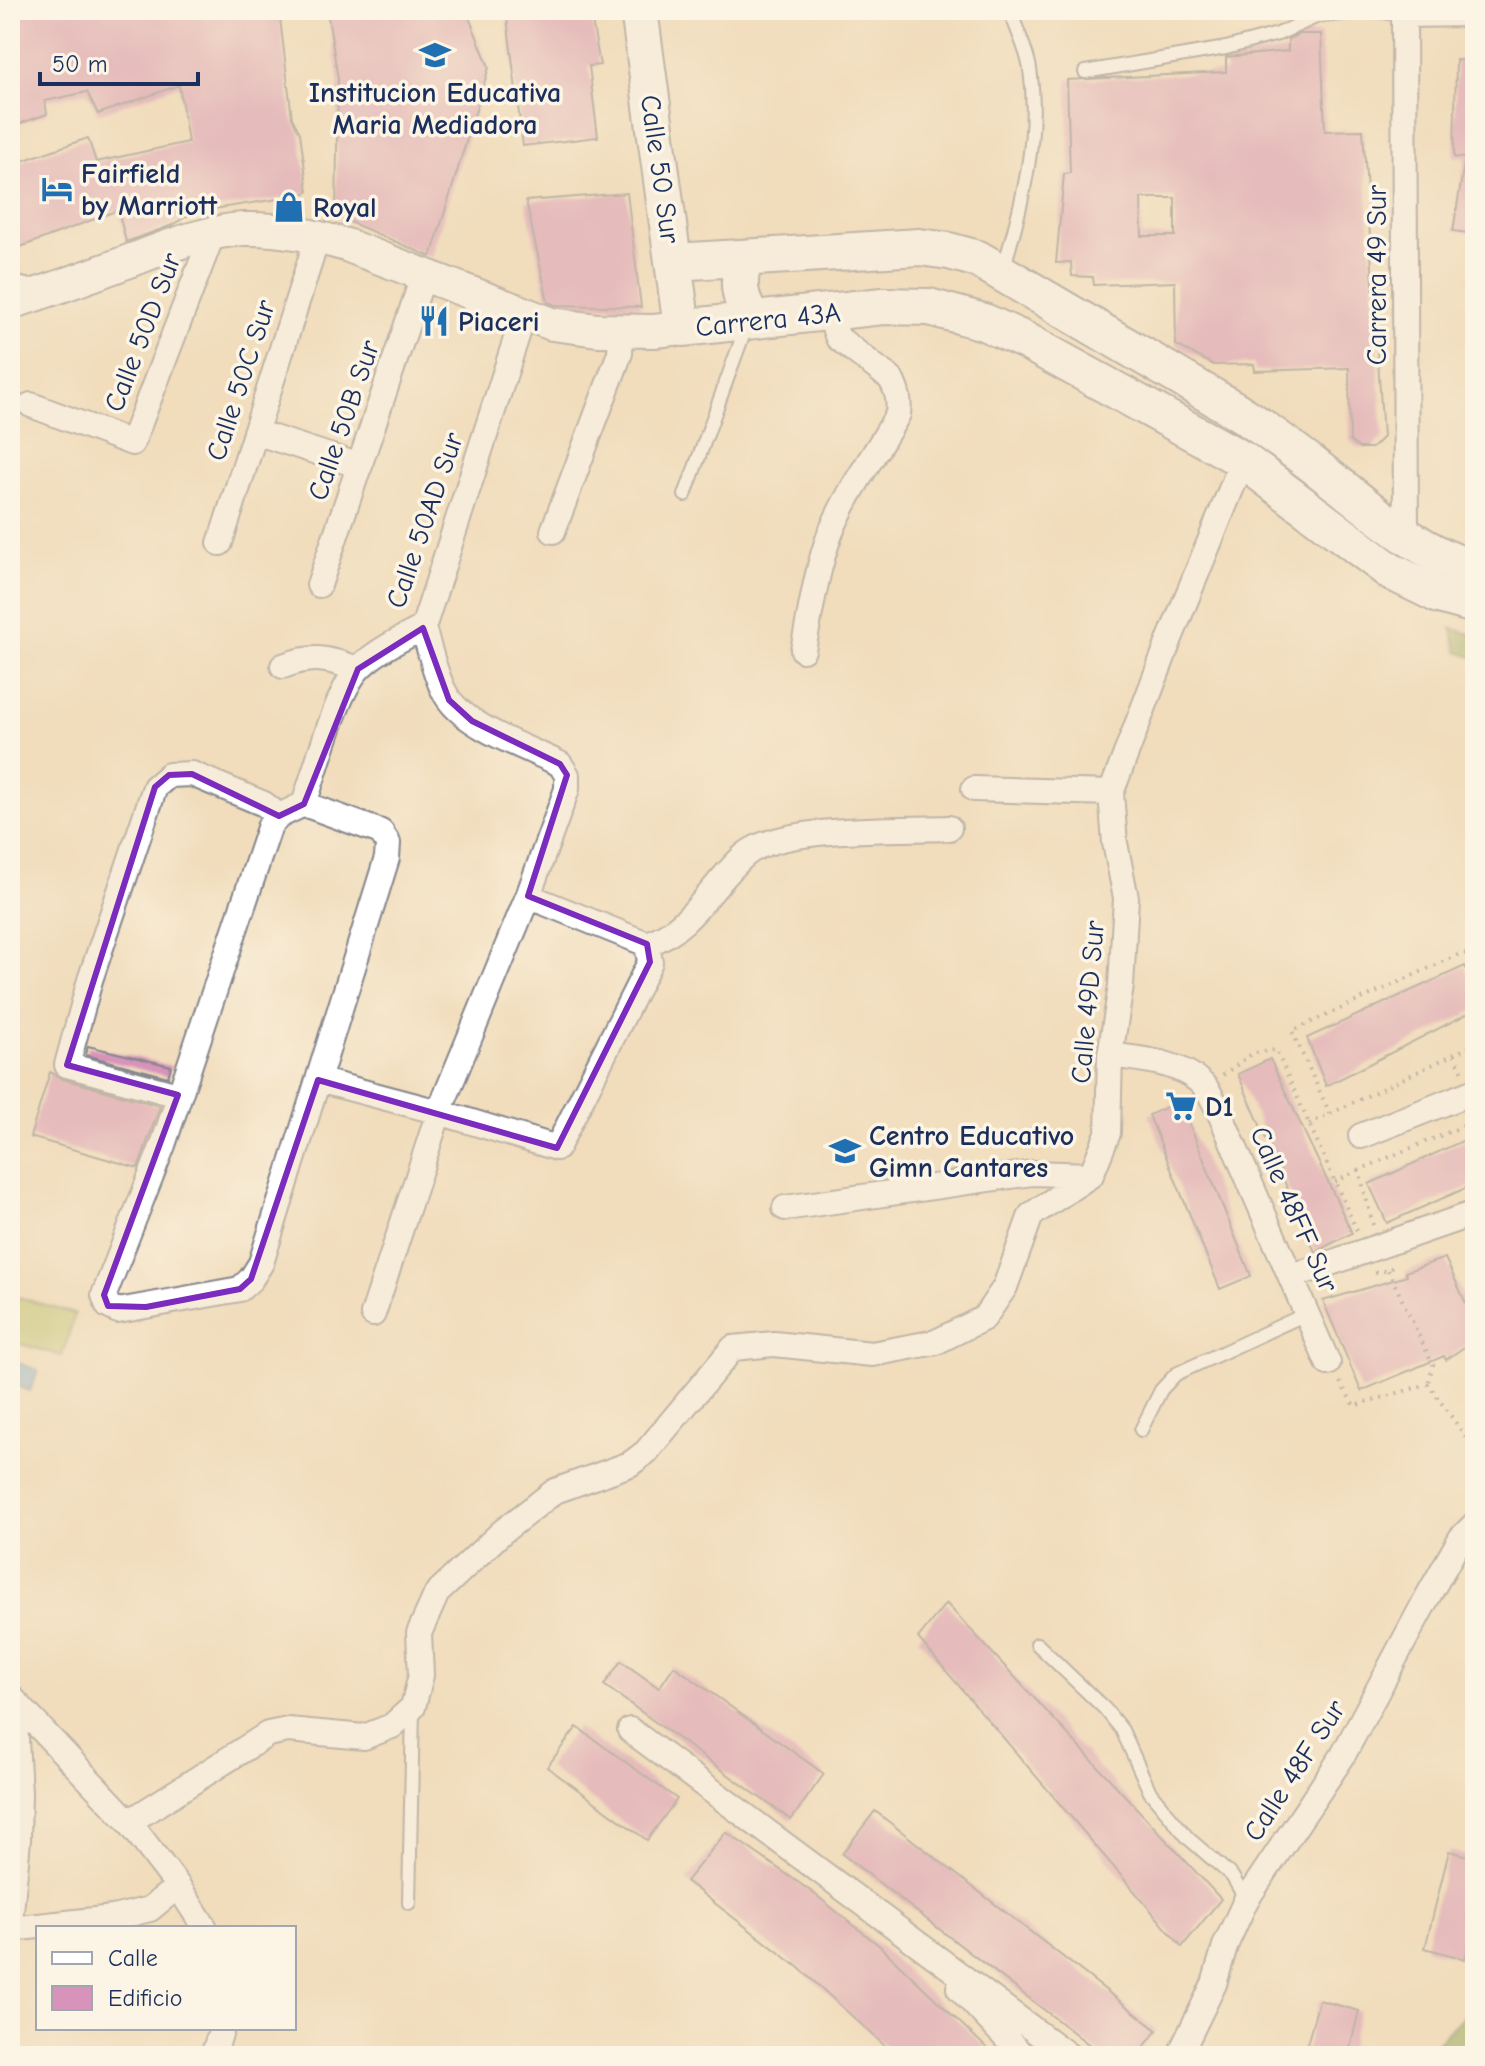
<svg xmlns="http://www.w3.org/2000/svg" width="1485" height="2066" viewBox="0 0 1485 2066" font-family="'Comic Neue',sans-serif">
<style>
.green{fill:#b3c062;stroke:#677860;stroke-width:2}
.forest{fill:#8ea658;stroke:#546a5b;stroke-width:2}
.water{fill:#66a3d7;stroke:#40699a;stroke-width:2}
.building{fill:#d893bb;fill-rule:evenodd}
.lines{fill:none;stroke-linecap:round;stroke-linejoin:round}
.lane-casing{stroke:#86868d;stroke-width:16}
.street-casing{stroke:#86868d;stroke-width:28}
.secondary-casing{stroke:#86868d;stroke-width:36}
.primary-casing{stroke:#86868d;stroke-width:40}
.path{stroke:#86868d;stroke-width:4;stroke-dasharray:2 6;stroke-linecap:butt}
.lane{stroke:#fff;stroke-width:12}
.street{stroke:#fff;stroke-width:24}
.secondary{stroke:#fff;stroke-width:32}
.primary{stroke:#fff;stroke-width:36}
.marked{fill:none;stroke:#7b2cbf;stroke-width:6;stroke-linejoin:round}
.labels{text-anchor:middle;stroke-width:7;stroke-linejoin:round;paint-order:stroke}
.poi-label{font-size:28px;font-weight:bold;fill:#1b2f5e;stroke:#fcf5e5;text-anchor:start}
.street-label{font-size:28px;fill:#1b2f5e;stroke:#fcf5e5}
</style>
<rect width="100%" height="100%" fill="#fcf5e5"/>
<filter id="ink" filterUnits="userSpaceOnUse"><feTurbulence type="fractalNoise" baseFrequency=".0125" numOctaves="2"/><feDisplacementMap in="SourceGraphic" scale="16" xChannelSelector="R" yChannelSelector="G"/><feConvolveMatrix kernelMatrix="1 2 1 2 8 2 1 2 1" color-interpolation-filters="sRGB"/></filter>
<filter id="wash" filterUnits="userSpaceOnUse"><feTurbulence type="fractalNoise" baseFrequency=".006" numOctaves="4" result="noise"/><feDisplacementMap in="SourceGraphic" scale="32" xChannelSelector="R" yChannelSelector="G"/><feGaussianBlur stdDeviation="1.8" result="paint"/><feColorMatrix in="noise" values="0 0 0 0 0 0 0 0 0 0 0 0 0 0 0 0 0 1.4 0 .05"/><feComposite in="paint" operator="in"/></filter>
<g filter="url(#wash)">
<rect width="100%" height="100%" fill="#f1ddbc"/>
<!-- green -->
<path class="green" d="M18,1297L75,1314L62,1356L10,1341V1323Z"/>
<!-- forest -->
<path class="forest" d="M1451,628L1475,635V658L1458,652Z
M1475,2004V2056H1424Z"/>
<!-- water -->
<path class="water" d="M10,1360L38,1370L30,1391L10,1384Z"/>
<g id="blocks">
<!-- building -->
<path class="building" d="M10,10H279L292,118L300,133L308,192L291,197L194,212L170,226L126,242L118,210L10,251V165L88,138L96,162L188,142L179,85L98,114L87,92L45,101L47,114L10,127Z
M327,10H466L489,67L431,257L336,216L338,79Z
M506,10H590L600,65L589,66L598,137L523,146Z
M1299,34H1321L1325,131L1363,130L1383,437L1372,448H1359L1350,441L1349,368L1255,371L1254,364L1214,365L1176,345L1175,282L1094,285L1093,277L1072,276L1071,262L1056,263L1064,174L1070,173L1067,80L1226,72V57L1288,51V39ZM1141,198H1175V236H1142Z
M1456,60L1475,61V234L1453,231L1465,158L1454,157Z
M627,193L641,307L556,305L548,302L526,201Z
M1465,966L1475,989V1010L1326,1086L1307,1038Z
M88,1046L171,1066L168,1077L86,1055Z
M1270,1059L1352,1233L1315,1252L1238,1074Z
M50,1072L63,1079L160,1106L138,1168L30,1137Z
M1180,1101L1251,1276L1220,1289L1149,1115Z
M1475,1135V1184L1387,1223L1369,1184Z
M1445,1258L1475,1323V1339L1446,1360L1444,1356L1361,1391L1323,1301L1407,1276L1405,1272Z
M946,1603L1221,1899L1182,1947L918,1638Z
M621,1661L659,1688L674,1666L824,1774L791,1820L604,1685Z
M577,1727L677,1799L647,1840L547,1767Z
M875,1811L1157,2030L1137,2056H1104L842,1854Z
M726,1832L812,1892L881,1947L995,2056H896L798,1967L686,1881Z
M1449,1851L1475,1858V1919L1465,1959L1425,1948Z
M1319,2000L1359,2011L1348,2056H1304Z"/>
</g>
</g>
<g filter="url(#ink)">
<use href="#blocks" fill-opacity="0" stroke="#86868d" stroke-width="2"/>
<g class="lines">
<defs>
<path id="lane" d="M1085,72L1226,48L1278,34L1318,16L1377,11L1405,15
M1003,270C1022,205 1040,137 1030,69C1027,49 1016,29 1010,10
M10,281L34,287
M685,495L742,338L749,326
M1141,1430L1161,1390L1176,1374L1308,1313
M1037,1644L1105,1709L1122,1730L1150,1792L1188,1838L1232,1876L1246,1900
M409,1903L413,1710"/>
<path id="street" d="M1404,10L1406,535
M1405,15L1475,14
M31,405L132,443L213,233
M255,432L360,466
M553,531L620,353L621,330
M220,543L318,236
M319,585L424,274
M803,650C811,611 816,571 830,534C847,491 876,454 898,414C900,400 897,391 891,379L838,338L828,311
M283,666C314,654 328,659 358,669
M974,789L1111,793
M304,804L381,832L388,843L387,858L261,1263L251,1279L240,1289L118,1311L108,1306L104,1295L163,1145L270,825L279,816Z
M304,804C316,770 336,691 360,667C378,650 401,639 423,628L524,314
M528,896L647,944C693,928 710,886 745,855C780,825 901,830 949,828
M1110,1055C1142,1060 1182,1061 1205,1087C1210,1093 1214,1102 1218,1109L1328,1363
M318,1080L439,1112L557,1148L650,962L647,944
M178,1095L67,1065L90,980L155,787L169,775L192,774L264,804L279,816
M1361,1136L1475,1091
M785,1208L1032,1173L1091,1175
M1293,1276L1475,1213
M373,1314L439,1112L528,896L567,789V775L560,764C528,748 468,728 448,698C436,681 430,649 423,628
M10,1696L129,1822L178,1886L205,1928
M630,1730L1069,2056
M129,1822L268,1734L288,1730L364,1737L392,1726L413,1707L421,1675L419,1633L437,1593L502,1532L555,1491L630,1464L646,1452L733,1348L774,1344L872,1354L936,1342L984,1318L1005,1287L1031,1215L1091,1175L1108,1133L1110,1055L1121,986L1126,898L1115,843L1111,793L1169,641L1243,460
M10,1922L18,1840L19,1793L14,1703
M10,1929L113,1918L150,1909L178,1886
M959,1988L1023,2056
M213,2056L222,2028
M1179,2056L1214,1984L1225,1946L1246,1900L1342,1757L1428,1596L1461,1538L1475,1524"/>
<path id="secondary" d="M10,303C53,290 95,274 137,258C172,245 207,231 244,229C278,228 313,235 346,245L552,324L598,330L654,331L682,328"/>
<path id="primary" d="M639,10L682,328L883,306L929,307L984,322L1026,341L1243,460L1390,571L1439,595L1475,605
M746,258C735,281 740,299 752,320
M674,262L919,247L949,251L978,259L1237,411C1274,434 1308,461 1343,488C1383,520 1425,555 1475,569"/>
</defs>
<!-- lane casing -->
<use href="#lane" class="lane-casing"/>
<!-- street casing -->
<use href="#street" class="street-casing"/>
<!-- secondary casing -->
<use href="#secondary" class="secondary-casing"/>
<!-- primary casing -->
<use href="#primary" class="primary-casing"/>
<!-- path -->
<path class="path" d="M1454,1055L1464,1074
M1223,1075L1253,1053L1276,1050L1357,1231
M1330,1114L1292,1031L1460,954L1475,953
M1309,1124L1475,1044
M1335,1182L1359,1170
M1373,1225L1359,1170L1475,1121
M1388,1270L1433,1365L1428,1384
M1375,1273L1388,1270L1396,1265
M1340,1382L1354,1406L1428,1384L1475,1450"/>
<!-- lane -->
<use href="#lane" class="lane"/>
<!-- street -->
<use href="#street" class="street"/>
<!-- secondary -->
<use href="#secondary" class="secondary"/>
<!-- primary -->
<use href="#primary" class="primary"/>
</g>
</g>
<!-- marked area -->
<path d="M0 0H1485V2066H0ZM423,628L449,700L472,721L560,764L567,775L528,896L647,944L650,962L557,1148L318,1080L251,1279L240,1289L146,1307L108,1306L104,1295L178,1095L67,1065L155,787L169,775L192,774L279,816L304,804L358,669Z" fill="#f1ddbc" fill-opacity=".55" fill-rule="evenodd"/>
<path class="marked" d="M423,628L449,700L472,721L560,764L567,775L528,896L647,944L650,962L557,1148L318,1080L251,1279L240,1289L146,1307L108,1306L104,1295L178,1095L67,1065L155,787L169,775L192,774L279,816L304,804L358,669Z"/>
<!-- icons -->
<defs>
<symbol id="school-bare" viewBox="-9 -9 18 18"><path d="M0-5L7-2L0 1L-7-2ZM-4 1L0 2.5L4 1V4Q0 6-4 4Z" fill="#1f6fb2" stroke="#fcf5e5" stroke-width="2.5" paint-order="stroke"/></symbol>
<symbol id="hotel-bare" viewBox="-9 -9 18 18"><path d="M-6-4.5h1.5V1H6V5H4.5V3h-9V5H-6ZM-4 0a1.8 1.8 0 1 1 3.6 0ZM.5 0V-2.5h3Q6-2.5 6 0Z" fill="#1f6fb2" stroke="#fcf5e5" stroke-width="2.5" paint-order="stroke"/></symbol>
<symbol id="shop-bare" viewBox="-9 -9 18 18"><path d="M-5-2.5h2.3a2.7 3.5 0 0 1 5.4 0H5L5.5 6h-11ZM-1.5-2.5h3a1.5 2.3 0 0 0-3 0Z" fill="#1f6fb2" stroke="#fcf5e5" stroke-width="2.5" paint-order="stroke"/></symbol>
<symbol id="restaurant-bare" viewBox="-9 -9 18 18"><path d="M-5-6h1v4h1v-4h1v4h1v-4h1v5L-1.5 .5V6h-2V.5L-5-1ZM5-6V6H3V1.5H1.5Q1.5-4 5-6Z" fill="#1f6fb2" stroke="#fcf5e5" stroke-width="2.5" paint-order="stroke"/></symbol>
<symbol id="supermarket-bare" viewBox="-9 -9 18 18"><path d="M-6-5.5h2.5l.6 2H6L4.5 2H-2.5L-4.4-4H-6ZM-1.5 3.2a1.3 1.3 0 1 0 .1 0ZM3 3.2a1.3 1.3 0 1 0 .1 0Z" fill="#1f6fb2" stroke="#fcf5e5" stroke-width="2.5" paint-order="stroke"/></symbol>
</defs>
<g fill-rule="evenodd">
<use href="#school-bare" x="413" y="33" width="44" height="44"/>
<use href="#hotel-bare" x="35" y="167" width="44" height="44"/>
<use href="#shop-bare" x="267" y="185" width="44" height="44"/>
<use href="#restaurant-bare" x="412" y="299" width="44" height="44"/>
<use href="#supermarket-bare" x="1159" y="1084" width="44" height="44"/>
<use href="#school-bare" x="823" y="1129" width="44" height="44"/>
</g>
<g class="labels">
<!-- poi labels -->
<g class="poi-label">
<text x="435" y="102" text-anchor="middle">Institucion Educativa<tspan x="435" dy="32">Maria Mediadora</tspan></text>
<text x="81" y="183">Fairfield<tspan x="81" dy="32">by Marriott</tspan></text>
<text x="313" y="217">Royal</text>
<text x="458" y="331">Piaceri</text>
<text x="1205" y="1116">D1</text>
<text x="869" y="1145">Centro Educativo<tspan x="869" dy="32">Gimn Cantares</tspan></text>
</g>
<!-- street labels -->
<g class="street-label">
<text transform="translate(661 169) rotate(82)" y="10">Calle 50 Sur</text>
<text transform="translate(1376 275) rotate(-90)" y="10">Carrera 49 Sur</text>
<text transform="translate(768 319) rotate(-6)" y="10">Carrera 43A</text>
<text transform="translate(142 332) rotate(-69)" y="10">Calle 50D Sur</text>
<text transform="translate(240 380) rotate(-72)" y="10">Calle 50C Sur</text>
<text transform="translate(343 420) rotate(-71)" y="10">Calle 50B Sur</text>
<text transform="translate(424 520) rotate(-71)" y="10">Calle 50AD Sur</text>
<text transform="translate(1087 1002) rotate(-85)" y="10">Calle 49D Sur</text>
<text transform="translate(1295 1209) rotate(66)" y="10">Calle 48FF Sur</text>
<text transform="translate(1294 1770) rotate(-57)" y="10">Calle 48F Sur</text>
</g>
</g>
<!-- margin -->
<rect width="1485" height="2066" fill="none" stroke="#fcf5e5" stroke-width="40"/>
<!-- legend -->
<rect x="36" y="1926" width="260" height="104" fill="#fcf5e5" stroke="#a2a6af" stroke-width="2"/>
<rect x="52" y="1952" width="40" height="12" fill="#ffffff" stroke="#a2a6af" stroke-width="2"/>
<text x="108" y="1966" font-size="24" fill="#1b2f5e">Calle</text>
<rect x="52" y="1986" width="40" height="24" fill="#d893bb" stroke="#a2a6af" stroke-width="2"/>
<text x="108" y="2006" font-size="24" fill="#1b2f5e">Edificio</text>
<!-- scale -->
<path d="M40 72v12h158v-12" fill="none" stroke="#1b2f5e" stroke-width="4"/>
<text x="52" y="72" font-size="24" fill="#1b2f5e" stroke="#fcf5e5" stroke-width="6" paint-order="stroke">50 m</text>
</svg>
